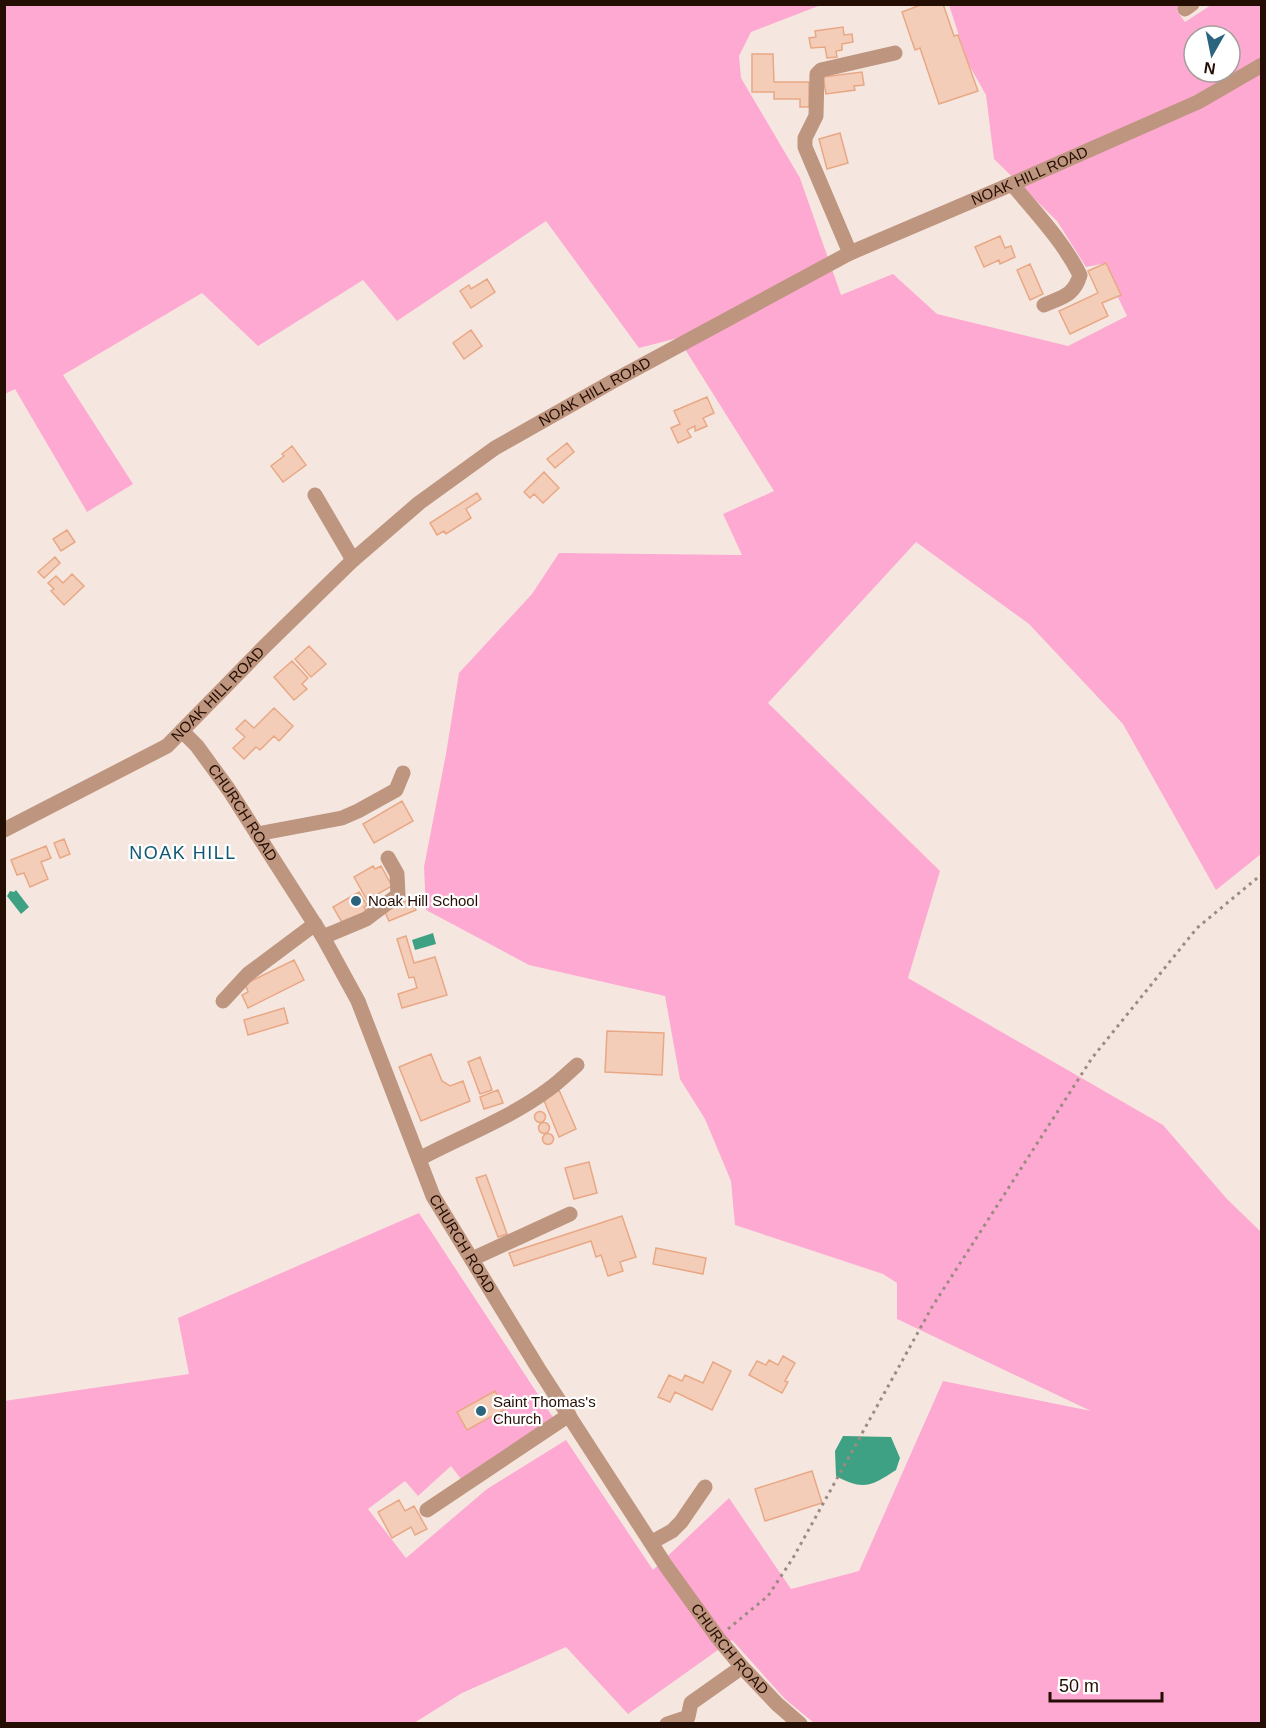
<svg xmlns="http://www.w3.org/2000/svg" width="1266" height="1728" viewBox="0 0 1266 1728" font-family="Helvetica,sans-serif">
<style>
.green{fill:#fea9d2;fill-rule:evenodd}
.water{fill:#3fa183}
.building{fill:#f4cdb9;stroke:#e8a885;stroke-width:1.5}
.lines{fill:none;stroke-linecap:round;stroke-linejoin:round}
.path{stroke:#9d8b82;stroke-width:3;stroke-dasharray:3 4.5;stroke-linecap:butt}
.minor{stroke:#be957f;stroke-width:15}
.poi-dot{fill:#2a647d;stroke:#fff;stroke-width:2}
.labels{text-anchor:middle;stroke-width:4.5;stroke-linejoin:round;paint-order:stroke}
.street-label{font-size:15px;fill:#240d02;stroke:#fff}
.poi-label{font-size:15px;fill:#240d02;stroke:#fff;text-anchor:start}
.quarter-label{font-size:18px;letter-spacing:1.5px;fill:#0f5874;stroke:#fff}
</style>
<rect width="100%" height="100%" fill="#f5e7e0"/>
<!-- green -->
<path class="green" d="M5,5H821L751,32L739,56L741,78L800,178L841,295L893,274L937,314L1068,346L1127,316L1102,264L1086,267L1057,221L994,159L986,95L968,63L949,5H1182L1177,11L1185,22L1211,5H1261V854L1216,890L1123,724L1029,624L916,542L768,703L940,871L908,978L1163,1125L1227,1199L1261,1232V1723H814L785,1699L732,1640L628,1714L566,1647L462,1693L414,1723H5L4,1401L189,1374L178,1318L419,1213L558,1425L464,1483L451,1466L418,1496L405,1481L368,1509L406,1558L487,1489L566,1440L653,1570L729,1498L791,1589L859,1571L943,1381L1091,1411L897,1319V1283L883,1274L735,1225L731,1181L705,1119L680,1079L665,996L529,965L426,910L424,867L446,754L459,673L532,594L559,553L742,555L723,514L774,491L678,338L639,348L546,221L397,321L363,280L258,346L202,293L63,375L133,484L87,512L15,389L5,394ZM1194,36H1230V72H1194Z"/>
<!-- water -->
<path class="water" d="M16,890L29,907L21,914L7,896L10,891L14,892Z
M433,933L436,944L415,950L412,940Z
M843,1436L891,1437L900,1458L896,1470C872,1486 863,1491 836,1476L835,1451Z"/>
<!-- building -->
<path class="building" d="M923,4H943L954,36L958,35L978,91L939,104L920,48L915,50L902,12Z
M843,27L844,35L852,34L853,42L842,44V50L836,51L837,57L827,58L825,47L811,48L809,38L816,37L815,31Z
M752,54H773L774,82H809V107H800V99H774V92H752Z
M862,72L864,85L854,86L855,90L826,94L823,77Z
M840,133L848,163L827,169L819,139Z
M1000,236L1005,248L1011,246L1015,257L1000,264L999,260L984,267L975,247Z
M1106,263L1121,295L1102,303L1108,316L1070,334L1059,311L1098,293L1088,271Z
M1030,264L1043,294L1030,300L1017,270Z
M487,279L495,292L471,308L460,291L469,285L471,289Z
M471,330L482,346L464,359L453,343Z
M707,397L714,413L703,418L707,426L695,431V426L687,430L691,437L678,443L671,428L680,424L674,411Z
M567,443L574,452L555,468L547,459Z
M292,446L306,465L283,482L271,466L284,456L282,454Z
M544,472L559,488L543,503L534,494L530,498L524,492Z
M477,493L481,499L466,509L471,518L446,534L444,531L437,535L430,523Z
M67,530L75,542L61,551L53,539Z
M55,557L60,563L44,578L38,572Z
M72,574L84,586L64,605L51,591L54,589L48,583L56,576L63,583Z
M309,646L326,664L311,677L295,659Z
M292,661L308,678L302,684L307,689L294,700L274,677Z
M274,708L293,726L279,741L274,736L260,750L256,747L244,759L233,748L245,737L236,729L245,720L254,728Z
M402,801L413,821L374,843L363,824Z
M64,839L70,854L60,858L54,843Z
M46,846L51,858L41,862L48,879L30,887L24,873L17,875L11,860Z
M373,866L375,869L381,866L392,886L367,900L354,877Z
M359,892L367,905L364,907L367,912L344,926L333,907Z
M411,899L416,910L389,921L384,910Z
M406,936L414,963L435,957L447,995L402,1008L398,994L417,988L414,977L409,978L397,939Z
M294,960L304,980L248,1008L242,995L248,992L245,984Z
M284,1008L288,1023L248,1035L244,1020Z
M607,1031L664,1033L662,1075L605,1072Z
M431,1054L442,1081L450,1086L463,1081L470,1101L421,1121L399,1067Z
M480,1057L492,1090L480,1094L468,1062Z
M498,1090L503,1103L484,1109L480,1097Z
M559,1090L576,1129L559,1137L543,1098Z
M534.5 1117a5.5 5.5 0 1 1 11 0a5.5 5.5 0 1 1-11 0Z
M538.5 1128a5.5 5.5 0 1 1 11 0a5.5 5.5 0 1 1-11 0Z
M542.5 1139a5.5 5.5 0 1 1 11 0a5.5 5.5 0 1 1-11 0Z
M589,1162L597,1193L574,1199L565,1168Z
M486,1175L507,1234L498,1237L476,1178Z
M622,1216L636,1257L620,1262L623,1271L608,1276L601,1255L596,1257L591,1241L514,1266L509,1253Z
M656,1248L706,1258L703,1274L653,1264Z
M783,1356L795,1363L785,1381L788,1382L782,1393L749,1375L757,1361L766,1365L769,1360L778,1365Z
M713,1362L731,1371L712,1410L675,1392L670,1402L658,1397L669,1375L682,1381L685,1375L703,1383Z
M495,1391L505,1409L467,1430L457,1412Z
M812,1471L822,1503L765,1521L755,1489Z
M399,1500L405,1511L414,1506L427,1529L415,1535L411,1527L392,1538L378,1512Z"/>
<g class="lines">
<!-- path -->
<path class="path" d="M728,1629L768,1596L793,1558L932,1307L1092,1058L1197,928L1262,874"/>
<!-- minor -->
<g class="minor">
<path d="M1185,9L1192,4"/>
<path d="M1012,184C1036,213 1063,241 1080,275C1074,296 1062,297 1044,305"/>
<path d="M850,253L805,147V138L816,116L817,74L821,70L895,53"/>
<path d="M315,495L353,560"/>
<path id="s1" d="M182,731L197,746L229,790L323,937L358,1001L433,1196L538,1368L666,1566L718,1638L742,1667L777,1704L800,1724"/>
<path id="s2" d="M4,830L167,746L264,647L353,560L419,503L495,448L615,380L850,253L1012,184L1198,102L1262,65"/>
<path d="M257,834L342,818L358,811L396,790L403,773"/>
<path d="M323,937L366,919L398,895L397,874L388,858"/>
<path d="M223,1001L248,974L315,924"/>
<path d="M419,1159C462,1136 509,1119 549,1089C559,1082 568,1073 577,1065"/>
<path d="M472,1259L570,1214"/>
<path d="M427,1510L569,1415"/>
<path d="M652,1542L672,1531L681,1522L705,1487"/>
<path d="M667,1724L688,1717L691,1703L742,1667"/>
</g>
</g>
<!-- markers -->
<g class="poi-dot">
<circle cx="356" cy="901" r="6"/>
<circle cx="481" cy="1411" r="6"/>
</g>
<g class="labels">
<!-- street labels -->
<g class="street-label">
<text dy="5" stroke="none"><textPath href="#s2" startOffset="1228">NOAK HILL ROAD</textPath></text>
<text dy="5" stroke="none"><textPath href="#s2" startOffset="742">NOAK HILL ROAD</textPath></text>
<text dy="5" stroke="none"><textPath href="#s2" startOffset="256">NOAK HILL ROAD</textPath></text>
<text dy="5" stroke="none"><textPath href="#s1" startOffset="102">CHURCH ROAD</textPath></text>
<text dy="5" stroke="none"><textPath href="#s1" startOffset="588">CHURCH ROAD</textPath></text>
<text dy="5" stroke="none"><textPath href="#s1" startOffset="1074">CHURCH ROAD</textPath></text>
</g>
<!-- poi labels -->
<g class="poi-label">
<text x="368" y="906">Noak Hill School</text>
<text x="493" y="1407">Saint Thomas's<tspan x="493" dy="17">Church</tspan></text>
</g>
<!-- quarter labels -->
<g class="quarter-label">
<text x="183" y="859">NOAK HILL</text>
</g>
</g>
<!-- border -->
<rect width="1266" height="1728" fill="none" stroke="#240d02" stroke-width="12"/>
<!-- north arrow -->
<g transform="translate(1212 54) rotate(189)"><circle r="28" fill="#ffffff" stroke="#a79e9a" stroke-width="1.5"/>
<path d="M0-4.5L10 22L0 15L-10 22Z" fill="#2a647d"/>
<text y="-9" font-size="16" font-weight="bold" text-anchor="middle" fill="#240d02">N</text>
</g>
<!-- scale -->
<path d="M1050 1692v9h112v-9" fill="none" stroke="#240d02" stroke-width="3"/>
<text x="1059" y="1692" font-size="18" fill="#240d02" stroke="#ffffff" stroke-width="4.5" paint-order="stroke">50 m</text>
</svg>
